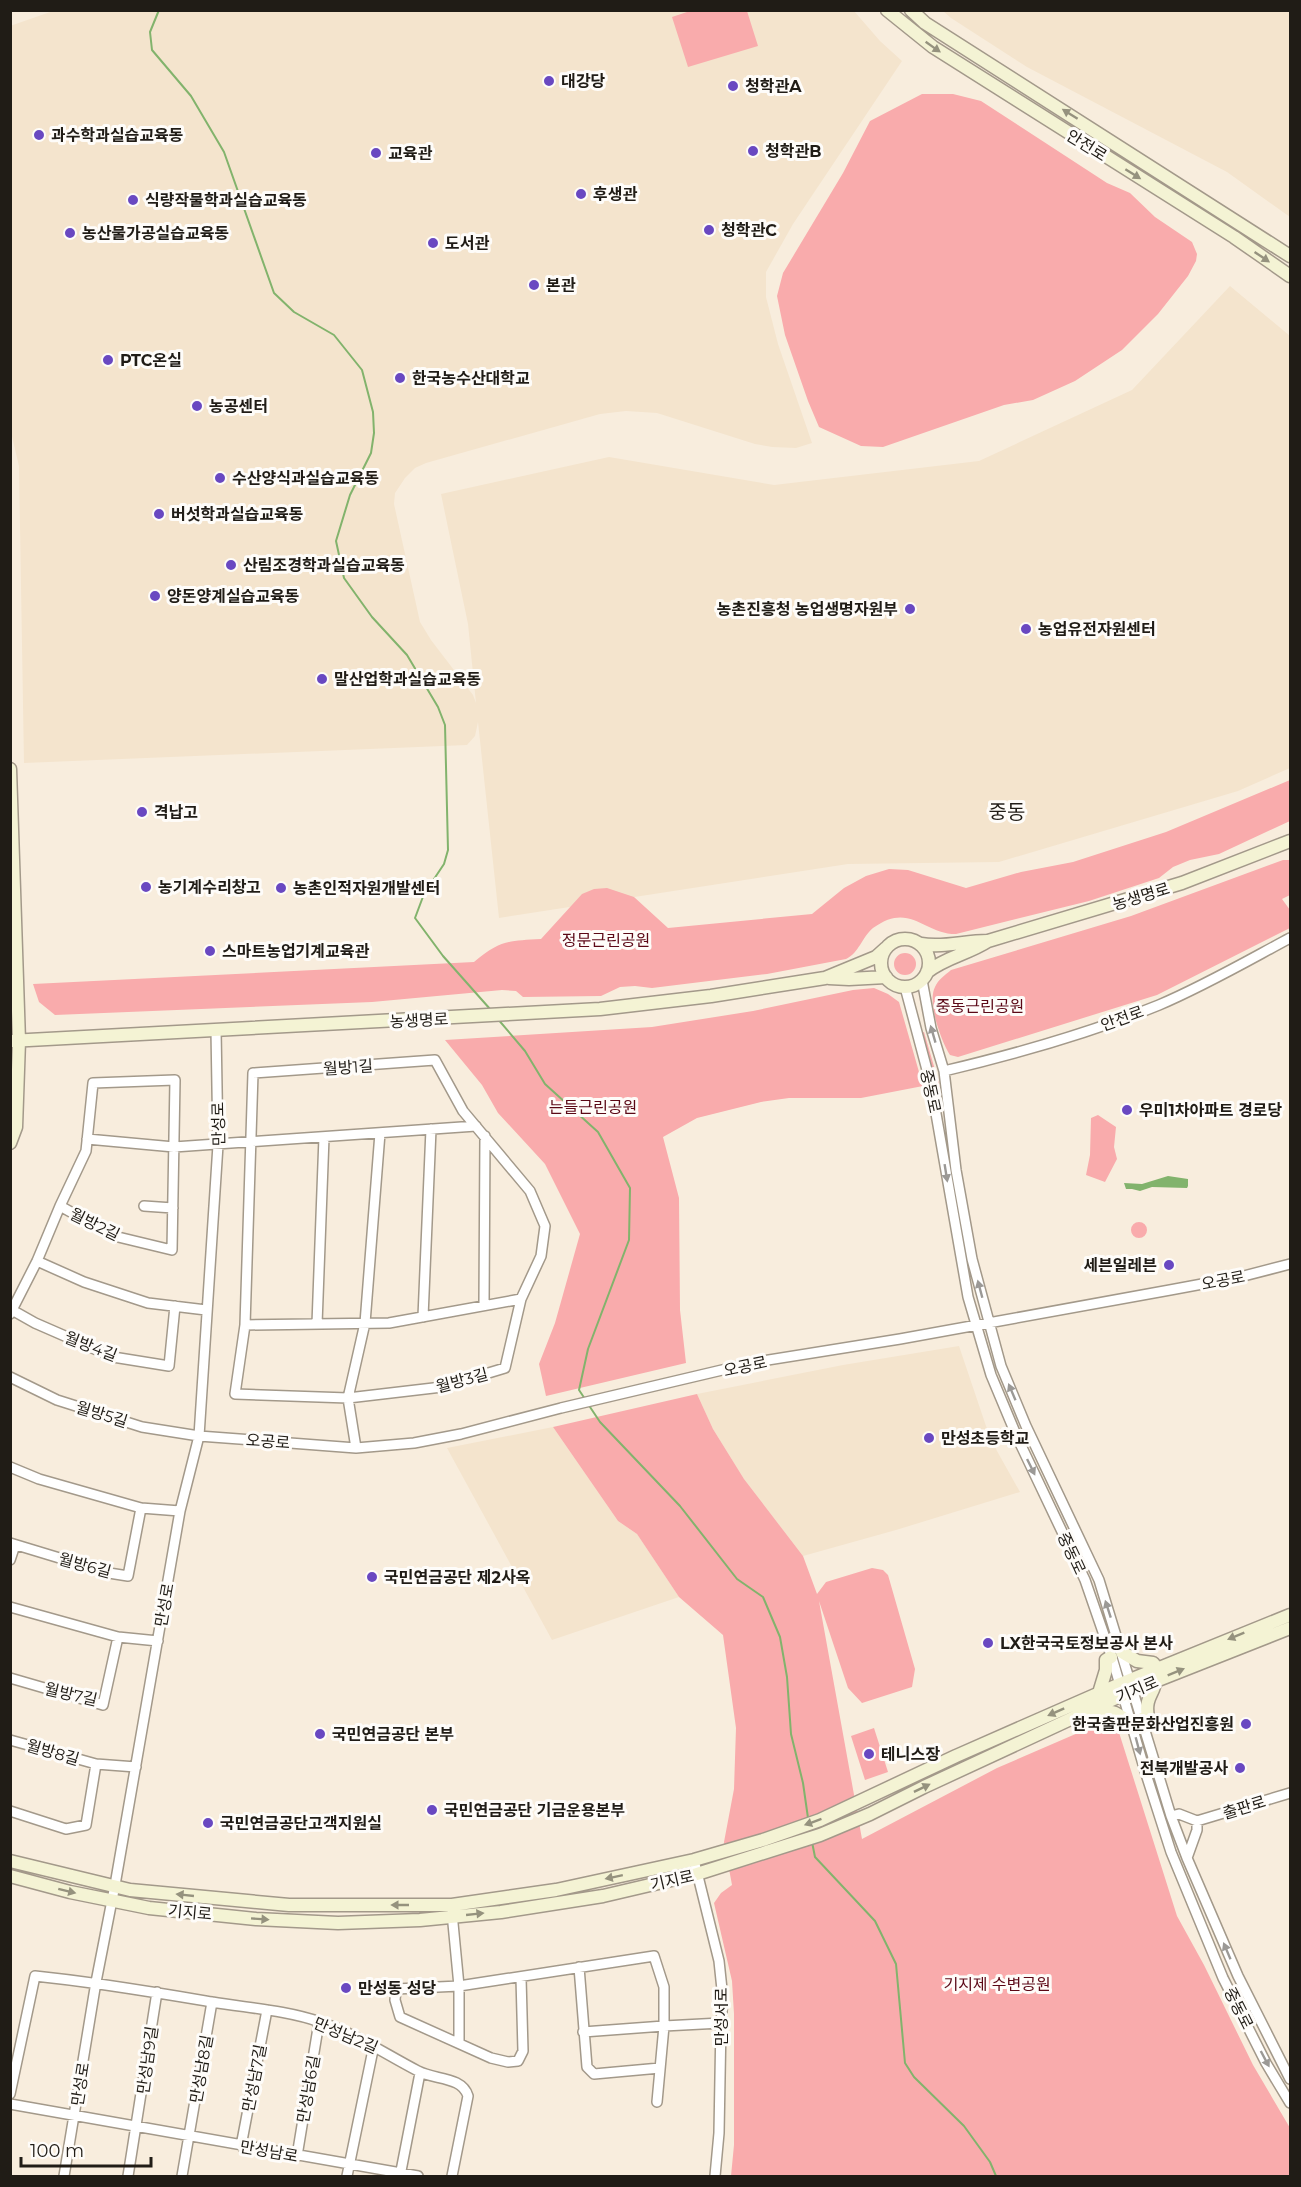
<svg xmlns="http://www.w3.org/2000/svg" width="1301" height="2187" viewBox="0 0 1301 2187" font-family="Montserrat,'Noto Sans KR',sans-serif">
<style>
.built{fill:#f4e4cd}
.green{fill:#f9abac}
.water{fill:#82b36c}
.lines{fill:none;stroke-linecap:round;stroke-linejoin:round}
.stream{stroke:#82b36c;stroke-width:2}
.street-casing{stroke:#a3998a;stroke-width:12}
.secondary-casing{stroke:#a3998a;stroke-width:15}
.street{stroke:#fff;stroke-width:9}
.secondary{stroke:#f4f3d4;stroke-width:12}
.oneway{fill:#95927e}
.oneway2{fill:#9b9996}
.poi-dot{fill:#6948c1;stroke:#fefcf9;stroke-width:2}
.labels{text-anchor:middle;stroke-width:6;stroke-linejoin:round;paint-order:stroke}
.poi-label{font-size:16px;font-weight:bold;fill:#201c16;stroke:#fefcf9;text-anchor:start}
.street-label{font-size:16px;fill:#201c16;stroke:#fefcf9}
.park-label{font-size:16px;fill:#5b0816;stroke:#fefcf9}
.quarter-label{font-size:20px;fill:#201c16;stroke:#fefcf9}
</style>
<rect width="100%" height="100%" fill="#f8eddd"/>
<!-- built -->
<path class="built" d="M56,10L854,11L880,41L902,61L793,224L766,272V297L778,344L812,443L796,448L772,447L755,444L657,413L626,411L600,414L426,463L415,468L405,478L395,493L394,504L420,622L431,640L473,695L476,703L468,624L441,494L609,457L774,485L979,461L1132,390L1230,286L1290,336V768L1238,791L999,862L848,864L499,918L478,722L475,736L467,745L24,763L19,466L10,428V26Z
M943,11H1290V217L1227,172L1027,67L951,18Z
M959,1346L986,1426L997,1451L1020,1492L896,1530L803,1556L744,1479L713,1429L697,1394L843,1365Z
M553,1427L618,1521L637,1534L679,1597L552,1640L447,1448Z"/>
<!-- green -->
<path class="green" d="M693,10L747,11L758,46L688,67L672,17Z
M922,94H953L981,101L1107,183L1130,193L1155,217L1192,242L1197,254L1196,261L1188,276L1158,314L1122,350L1075,381L1033,400L1004,405L883,447L861,446L819,427L808,401L785,335L777,296L783,273L843,173L870,121Z
M1290,780V821L1219,854L1190,860L1173,867L1159,878L1089,901L956,934C923,934 910,901 873,928C862,937 859,953 846,959L767,974L652,988L635,986L620,987L601,996L523,997L516,991L502,990L372,1002L55,1015L39,1002L33,984L474,962C500,940 508,941 541,939L582,894L594,889L607,888L634,897L668,928L812,914L844,888L866,876L889,869L908,870L966,888L1021,872L1073,862L1166,832Z
M1283,860H1290V895L1282,899L1290,910V928L1157,995L958,1057L950,1055C941,1041 927,1002 935,987C938,980 945,975 951,970L1131,916Z
M894 964a11 11 0 1 1 22 0a11 11 0 1 1-22 0Z
M874,988L888,994L899,1002L923,1086L861,1098H789L761,1102L697,1118L663,1137L679,1198L680,1310L686,1363L546,1396L539,1364L555,1323L580,1234L545,1164L498,1113L482,1085L445,1040L652,1027L753,1011L853,990Z
M924,1032L940,1087L936,1088L921,1033Z
M1098,1115L1116,1127L1114,1147L1117,1159L1105,1182L1086,1175L1090,1155L1091,1118Z
M1131 1230a8 8 0 1 1 16 0a8 8 0 1 1-16 0Z
M697,1394L713,1429L744,1479L803,1556L817,1594L826,1582L872,1568L883,1570L888,1575L915,1669L912,1687L862,1703L848,1688L819,1601L862,1839L997,1768L1101,1723H1116L1177,1916L1204,1965L1253,2065L1290,2128V2176H731L734,2145V2014L732,1981L714,1903L721,1893L732,1885L724,1842L734,1789L736,1728L723,1635L679,1597L637,1534L618,1521L553,1427Z
M874,1728L888,1772L865,1780L851,1736Z"/>
<!-- water -->
<path class="water" d="M1168,1176L1188,1179V1186L1187,1188L1152,1187L1140,1191L1132,1189H1126L1124,1183L1142,1184Z"/>
<g class="lines">
<!-- stream -->
<path class="stream" d="M159,10L150,32L152,50L191,96L224,152L274,293L294,312L334,335L362,370L373,412L374,433L371,453L350,495L336,541L344,578L372,617L407,655L438,707L445,725L448,850L444,864L424,894L415,918L443,956L490,1009
M497,1018L525,1051L545,1084L598,1132L630,1188L629,1240L588,1349L579,1390L585,1399
M588,1404L600,1422L680,1506L737,1579L763,1597L780,1637L787,1677L791,1734L803,1783L808,1818
M812,1842L815,1857L875,1921L896,1964L905,2063L914,2077L964,2126L990,2162L996,2176"/>
<defs>
<path id="street" d="M922,980L931,1028L944,1071L956,1170L972,1259L1001,1366L1026,1426L1099,1580L1171,1816L1187,1858L1238,1976L1290,2079
M905,987L931,1085L968,1297L991,1375L1017,1437L1085,1580L1113,1661L1145,1771L1171,1852L1223,1978L1266,2063L1290,2103
M435,1060L463,1111L530,1191L545,1226L541,1256L521,1299L505,1368L442,1387L348,1398L235,1394L245,1325L253,1073Z
M944,1071C1016,1054 1090,1033 1159,1005C1204,986 1247,961 1290,938
M87,1139L174,1147L476,1126
M144,1206L173,1208
M37,1261L84,1282L148,1303L206,1310
M484,1305L485,1136
M12,1310L35,1323L113,1357L169,1366L175,1306
M10,1314L37,1261L60,1206L86,1151L93,1083L175,1080L172,1250L114,1236L60,1206
M423,1317L431,1129
M317,1324L324,1137
M245,1325L389,1323L521,1299
M10,1377L57,1400L142,1427L199,1436L356,1448L414,1443L461,1434L561,1408L756,1362L900,1339L1170,1290L1240,1277L1290,1264
M356,1448L348,1398L365,1323L380,1133
M10,1467L39,1479L141,1508L180,1511
M10,1543L109,1573L128,1576L141,1508
M10,1560L15,1545
M10,1607L118,1637L158,1641
M10,1678L103,1705L118,1637
M10,1740L96,1764L136,1767
M10,1811L66,1829L86,1825L96,1764
M1171,1816L1179,1814L1197,1821L1290,1793
M1187,1858L1197,1830V1821
M694,1860L719,1961L723,1999L721,2023L719,2133L715,2176
M452,1913L459,1986V2042
M579,1967L587,2067L594,2074L660,2068
M521,1978L523,2051L518,2061L508,2062L491,2058L400,2017L395,2000L396,1989L459,1986L654,1956L664,1987V2026L583,2032
M10,2094L35,1976C95,1982 153,1992 212,2002C247,2008 285,2010 320,2022C355,2033 385,2054 418,2071C434,2080 462,2076 468,2096L452,2176
M657,2102L664,2026L721,2023
M10,2104L418,2176
M241,2146L267,2010
M297,2156L319,2022
M64,2176L96,1982L115,1885L180,1511L199,1436L218,1145L216,1030
M128,2176L157,1992
M182,2176L212,2002
M347,2176L374,2045
M400,2176L420,2073"/>
<path id="secondary" d="M887,10L933,47L1234,237L1290,276
M911,10L925,23L1290,256
M10,769L19,1041L16,1127L10,1143
M881 963a24 24 0 1 1 48 0a24 24 0 1 1-48 0Z
M921,944C944,948 964,941 987,941
M927,972C946,957 968,954 988,941L1182,883L1290,841
M829,978L849,979L886,977
M10,1041L600,1009L711,996L825,978L876,957L886,948
M1122,1652L1137,1661L1153,1663L1157,1668
M1099,1693L1106,1670V1660L1111,1657
M1093,1709L1095,1712C1113,1708 1120,1715 1132,1725
M1142,1719L1148,1717C1144,1697 1155,1693 1155,1681
M10,1861L130,1890L289,1905H452L556,1890L694,1860L763,1840L820,1820L956,1756L1120,1684L1290,1615
M10,1876L70,1892L149,1908L256,1919L338,1923L420,1920L501,1912L603,1896L697,1874L820,1835L870,1814L924,1787L1133,1690L1290,1628"/>
</defs>
<!-- street casing -->
<use href="#street" class="street-casing"/>
<!-- secondary casing -->
<use href="#secondary" class="secondary-casing"/>
<!-- street -->
<use href="#street" class="street"/>
<!-- secondary -->
<use href="#secondary" class="secondary"/>
</g>
<!-- one-way arrows -->
<defs><path id="oneway-solid" d="M-6-.8H1V-3.2L6.5 0L1 3.2V.8H-6Z" transform="scale(1.5)"/></defs>
<g class="oneway">
<use href="#oneway-solid" transform="translate(933 47) rotate(35)"/>
<use href="#oneway-solid" transform="translate(1070 114) rotate(-148)"/>
<use href="#oneway-solid" transform="translate(1133 174) rotate(32)"/>
<use href="#oneway-solid" transform="translate(1262 257) rotate(34)"/>
<use href="#oneway-solid" transform="translate(1236 1636) rotate(158)"/>
<use href="#oneway-solid" transform="translate(1176 1672) rotate(-22)"/>
<use href="#oneway-solid" transform="translate(1056 1712) rotate(156)"/>
<use href="#oneway-solid" transform="translate(922 1788) rotate(-26)"/>
<use href="#oneway-solid" transform="translate(813 1822) rotate(160)"/>
<use href="#oneway-solid" transform="translate(614 1877) rotate(168)"/>
<use href="#oneway-solid" transform="translate(67 1891) rotate(14)"/>
<use href="#oneway-solid" transform="translate(185 1895) rotate(-174)"/>
<use href="#oneway-solid" transform="translate(400 1905) rotate(180)"/>
<use href="#oneway-solid" transform="translate(475 1914) rotate(-6)"/>
<use href="#oneway-solid" transform="translate(260 1919) rotate(4)"/>
</g>
<g class="oneway2">
<use href="#oneway-solid" transform="translate(933 1034) rotate(-106)"/>
<use href="#oneway-solid" transform="translate(946 1173) rotate(81)"/>
<use href="#oneway-solid" transform="translate(980 1289) rotate(-105)"/>
<use href="#oneway-solid" transform="translate(1012 1392) rotate(-113)"/>
<use href="#oneway-solid" transform="translate(1031 1467) rotate(64)"/>
<use href="#oneway-solid" transform="translate(1108 1609) rotate(-108)"/>
<use href="#oneway-solid" transform="translate(1138 1746) rotate(75)"/>
<use href="#oneway-solid" transform="translate(1227 1951) rotate(-113)"/>
<use href="#oneway-solid" transform="translate(1265 2059) rotate(62)"/>
</g>
<!-- markers -->
<g class="poi-dot">
<circle cx="549" cy="81" r="6"/>
<circle cx="733" cy="86" r="6"/>
<circle cx="39" cy="135" r="6"/>
<circle cx="753" cy="151" r="6"/>
<circle cx="376" cy="153" r="6"/>
<circle cx="581" cy="194" r="6"/>
<circle cx="133" cy="200" r="6"/>
<circle cx="709" cy="230" r="6"/>
<circle cx="70" cy="233" r="6"/>
<circle cx="433" cy="243" r="6"/>
<circle cx="534" cy="285" r="6"/>
<circle cx="108" cy="360" r="6"/>
<circle cx="400" cy="378" r="6"/>
<circle cx="197" cy="406" r="6"/>
<circle cx="220" cy="478" r="6"/>
<circle cx="159" cy="514" r="6"/>
<circle cx="231" cy="565" r="6"/>
<circle cx="155" cy="596" r="6"/>
<circle cx="910" cy="609" r="6"/>
<circle cx="1026" cy="629" r="6"/>
<circle cx="322" cy="679" r="6"/>
<circle cx="142" cy="812" r="6"/>
<circle cx="146" cy="887" r="6"/>
<circle cx="281" cy="888" r="6"/>
<circle cx="210" cy="951" r="6"/>
<circle cx="1127" cy="1110" r="6"/>
<circle cx="1169" cy="1265" r="6"/>
<circle cx="929" cy="1438" r="6"/>
<circle cx="372" cy="1577" r="6"/>
<circle cx="988" cy="1643" r="6"/>
<circle cx="1246" cy="1724" r="6"/>
<circle cx="320" cy="1734" r="6"/>
<circle cx="869" cy="1754" r="6"/>
<circle cx="1240" cy="1768" r="6"/>
<circle cx="432" cy="1810" r="6"/>
<circle cx="208" cy="1823" r="6"/>
<circle cx="346" cy="1988" r="6"/>
</g>
<g class="labels">
<!-- poi labels -->
<g class="poi-label">
<text x="561" y="87">대강당</text>
<text x="745" y="92">청학관A</text>
<text x="51" y="141">과수학과실습교육동</text>
<text x="765" y="157">청학관B</text>
<text x="388" y="159">교육관</text>
<text x="593" y="200">후생관</text>
<text x="145" y="206">식량작물학과실습교육동</text>
<text x="721" y="236">청학관C</text>
<text x="82" y="239">농산물가공실습교육동</text>
<text x="445" y="249">도서관</text>
<text x="546" y="291">본관</text>
<text x="120" y="366">PTC온실</text>
<text x="412" y="384">한국농수산대학교</text>
<text x="209" y="412">농공센터</text>
<text x="232" y="484">수산양식과실습교육동</text>
<text x="171" y="520">버섯학과실습교육동</text>
<text x="243" y="571">산림조경학과실습교육동</text>
<text x="167" y="602">양돈양계실습교육동</text>
<text x="898" y="615" text-anchor="end">농촌진흥청 농업생명자원부</text>
<text x="1038" y="635">농업유전자원센터</text>
<text x="334" y="685">말산업학과실습교육동</text>
<text x="154" y="818">격납고</text>
<text x="158" y="893">농기계수리창고</text>
<text x="293" y="894">농촌인적자원개발센터</text>
<text x="222" y="957">스마트농업기계교육관</text>
<text x="1139" y="1116">우미1차아파트 경로당</text>
<text x="1157" y="1271" text-anchor="end">세븐일레븐</text>
<text x="941" y="1444">만성초등학교</text>
<text x="384" y="1583">국민연금공단 제2사옥</text>
<text x="1000" y="1649">LX한국국토정보공사 본사</text>
<text x="1234" y="1730" text-anchor="end">한국출판문화산업진흥원</text>
<text x="332" y="1740">국민연금공단 본부</text>
<text x="881" y="1760">테니스장</text>
<text x="1228" y="1774" text-anchor="end">전북개발공사</text>
<text x="444" y="1816">국민연금공단 기금운용본부</text>
<text x="220" y="1829">국민연금공단고객지원실</text>
<text x="358" y="1994">만성동 성당</text>
</g>
<!-- street labels -->
<g class="street-label">
<text transform="translate(1087 145) rotate(32)" y="6">안전로</text>
<text transform="translate(1141 896) rotate(-17)" y="6">농생명로</text>
<text transform="translate(1122 1018) rotate(-20)" y="6">안전로</text>
<text transform="translate(419 1020) rotate(-3)" y="6">농생명로</text>
<text transform="translate(348 1067) rotate(-4)" y="6">월방1길</text>
<text transform="translate(931 1091) rotate(78)" y="6">중동로</text>
<text transform="translate(218 1124) rotate(-91)" y="6">만성로</text>
<text transform="translate(95 1224) rotate(26)" y="6">월방2길</text>
<text transform="translate(1223 1280) rotate(-11)" y="6">오공로</text>
<text transform="translate(91 1346) rotate(21)" y="6">월방4길</text>
<text transform="translate(745 1366) rotate(-12)" y="6">오공로</text>
<text transform="translate(462 1380) rotate(-15)" y="6">월방3길</text>
<text transform="translate(102 1414) rotate(17)" y="6">월방5길</text>
<text transform="translate(268 1441) rotate(4)" y="6">오공로</text>
<text transform="translate(1072 1553) rotate(65)" y="6">중동로</text>
<text transform="translate(85 1565) rotate(15)" y="6">월방6길</text>
<text transform="translate(164 1605) rotate(-80)" y="6">만성로</text>
<text transform="translate(1137 1689) rotate(-23)" y="6">기지로</text>
<text transform="translate(71 1694) rotate(13)" y="6">월방7길</text>
<text transform="translate(53 1752) rotate(16)" y="6">월방8길</text>
<text transform="translate(1244 1807) rotate(-17)" y="6">출판로</text>
<text transform="translate(672 1880) rotate(-13)" y="6">기지로</text>
<text transform="translate(190 1912) rotate(5)" y="6">기지로</text>
<text transform="translate(1239 2008) rotate(63)" y="6">중동로</text>
<text transform="translate(721 2017) rotate(-90)" y="6">만성서로</text>
<text transform="translate(346 2035) rotate(23)" y="6">만성남2길</text>
<text transform="translate(147 2060) rotate(-82)" y="6">만성남9길</text>
<text transform="translate(201 2069) rotate(-80)" y="6">만성남8길</text>
<text transform="translate(254 2078) rotate(-79)" y="6">만성남7길</text>
<text transform="translate(80 2084) rotate(-81)" y="6">만성로</text>
<text transform="translate(308 2089) rotate(-80)" y="6">만성남6길</text>
<text transform="translate(269 2151) rotate(10)" y="6">만성남로</text>
</g>
<!-- park labels -->
<g class="park-label">
<text x="606" y="946">정문근린공원</text>
<text x="980" y="1012">중동근린공원</text>
<text x="593" y="1113">는들근린공원</text>
<text x="997" y="1990">기지제 수변공원</text>
</g>
<!-- quarter labels -->
<g class="quarter-label">
<text x="1007" y="819">중동</text>
</g>
</g>
<!-- border -->
<rect width="1301" height="2187" fill="none" stroke="#201c16" stroke-width="24"/>
<!-- scale -->
<path d="M21 2157v9h130v-9" fill="none" stroke="#201c16" stroke-width="3"/>
<text x="30" y="2157" font-size="18" fill="#201c16" stroke="#fefcf9" stroke-width="4.5" paint-order="stroke">100 m</text>
</svg>
